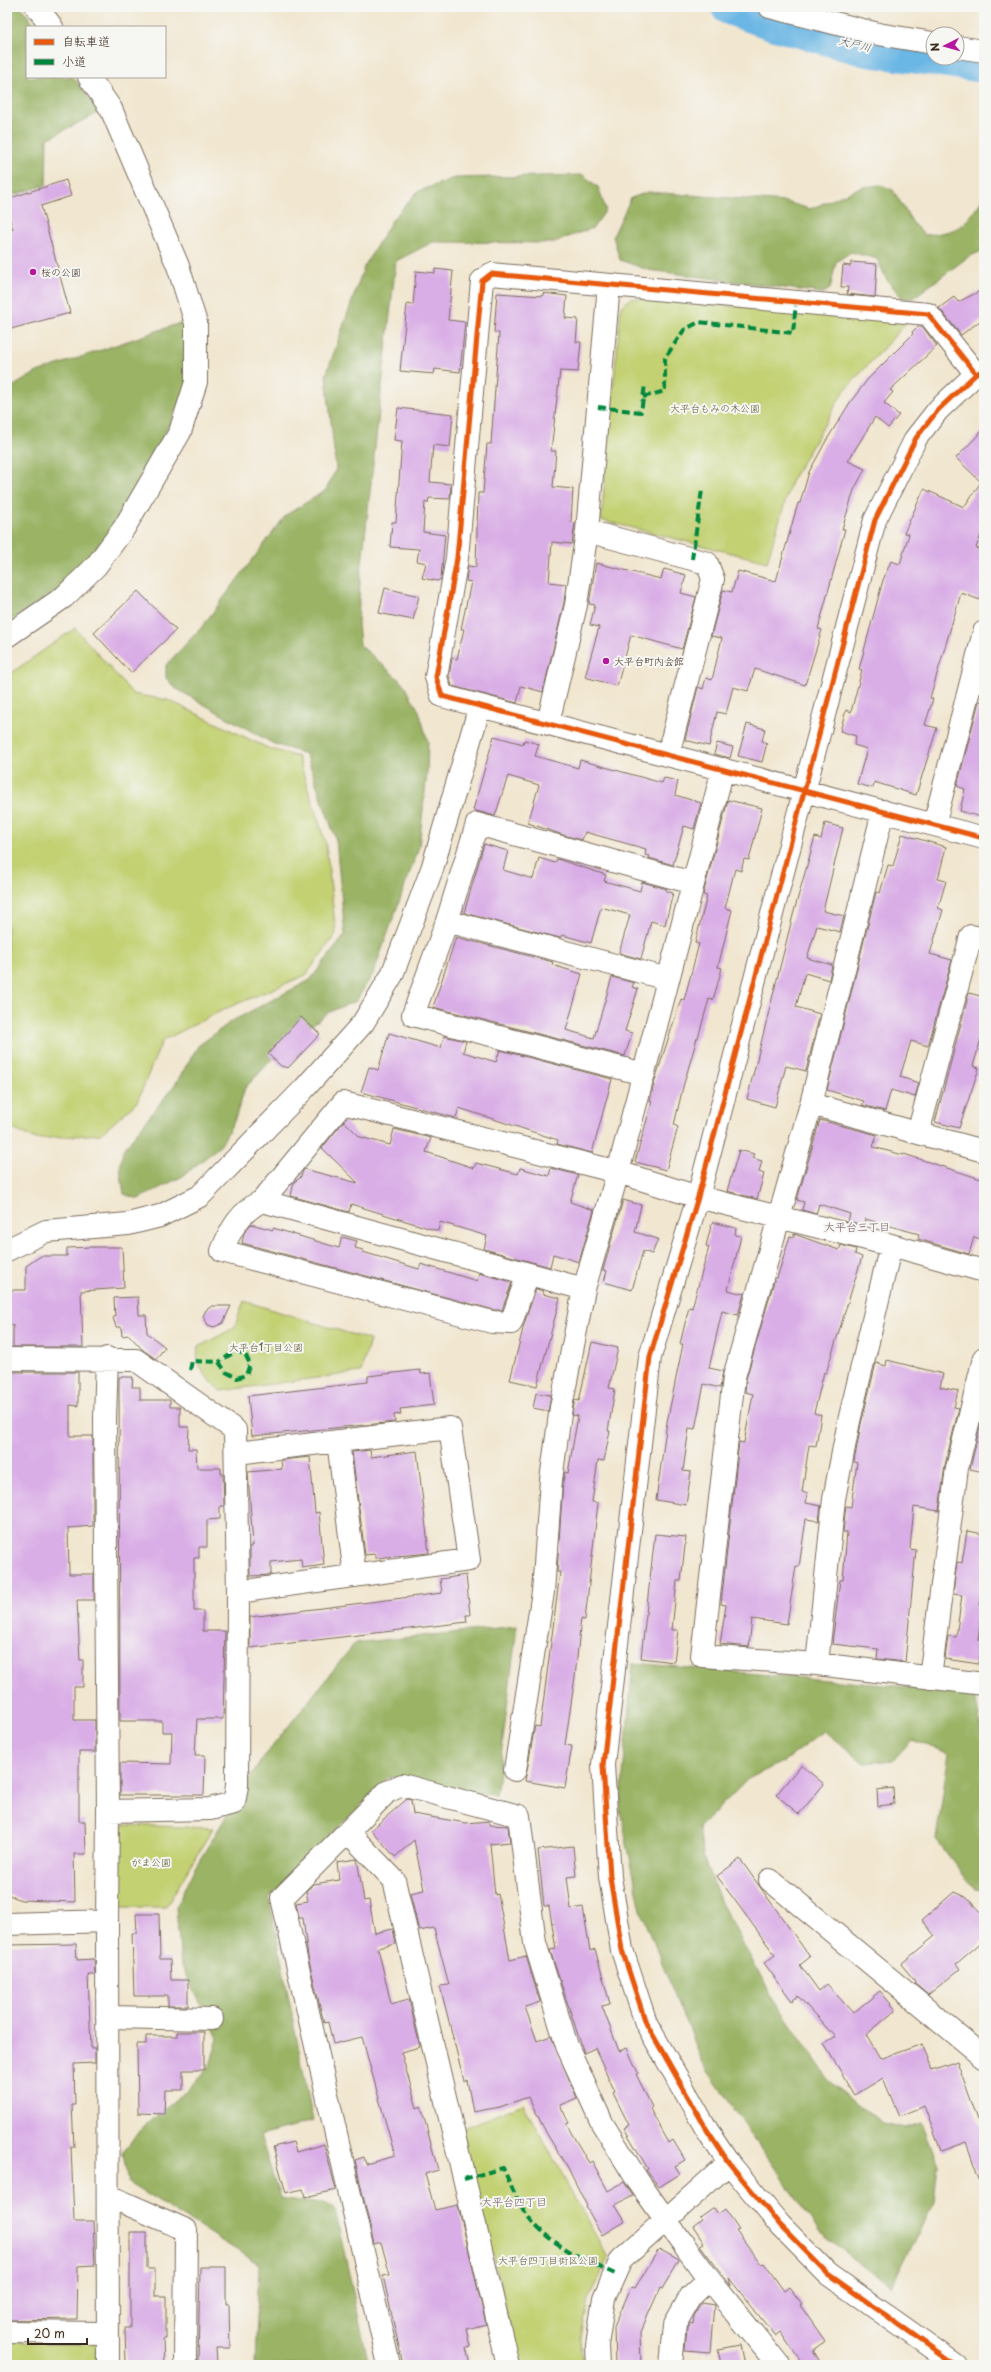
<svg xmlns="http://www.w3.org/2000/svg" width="991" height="2372" viewBox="0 0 991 2372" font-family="'Playpen Sans','Klee One',sans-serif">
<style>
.green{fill:#c3d173;stroke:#7f7e48}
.forest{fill:#9ab365;stroke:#6a6e42}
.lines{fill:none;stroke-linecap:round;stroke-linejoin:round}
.river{stroke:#6bb6e4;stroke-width:36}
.building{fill:#d9ade6}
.minor-casing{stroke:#7b6c5c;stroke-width:24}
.minor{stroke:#fff;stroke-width:22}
.quiet{stroke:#00873e;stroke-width:4;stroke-dasharray:8 4;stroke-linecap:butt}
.cycleway-casing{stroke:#f6f6f2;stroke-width:8}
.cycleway{stroke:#e8590c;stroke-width:5}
.poi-dot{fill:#b5179e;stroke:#f6f6f2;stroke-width:1.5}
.labels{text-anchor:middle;stroke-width:4;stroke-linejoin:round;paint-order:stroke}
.poi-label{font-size:10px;fill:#3b2a1e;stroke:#f6f6f2;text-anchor:start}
.park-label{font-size:10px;fill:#5d5433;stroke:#f6f6f2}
.water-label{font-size:11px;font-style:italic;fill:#495459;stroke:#f6f6f2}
.neighbourhood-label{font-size:11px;fill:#725864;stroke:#f6f6f2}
</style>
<rect width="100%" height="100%" fill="#f6f6f2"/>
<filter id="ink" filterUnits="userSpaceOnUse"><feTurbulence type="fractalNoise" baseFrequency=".025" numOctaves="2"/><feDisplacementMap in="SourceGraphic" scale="8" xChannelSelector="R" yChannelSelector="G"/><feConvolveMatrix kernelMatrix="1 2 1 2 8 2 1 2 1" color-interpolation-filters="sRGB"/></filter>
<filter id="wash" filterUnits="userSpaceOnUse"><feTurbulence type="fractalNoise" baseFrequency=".012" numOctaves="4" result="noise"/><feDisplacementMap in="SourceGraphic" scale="16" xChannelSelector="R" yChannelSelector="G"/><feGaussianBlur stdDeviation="0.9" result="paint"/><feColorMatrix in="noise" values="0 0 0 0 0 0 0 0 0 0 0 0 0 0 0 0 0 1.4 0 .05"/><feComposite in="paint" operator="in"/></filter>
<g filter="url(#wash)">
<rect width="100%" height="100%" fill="#f1e6cf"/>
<!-- green -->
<path class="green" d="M631,298L909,320L844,391L791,482L767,562L601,520L621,306Z
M75,628L133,694L168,700L268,748L298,757L326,844L336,934L306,975L225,1009L162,1041L137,1102L101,1134L36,1139L7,1127V676Z
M244,1301L370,1340L361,1372L220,1391C207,1378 194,1366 198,1347L234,1328Z
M123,1825L213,1828L166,1907H115L116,1839Z
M523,2104L608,2258L590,2295L581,2337L582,2365H519L462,2129Z
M7,2342L98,2343L97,2365H7Z"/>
<!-- forest -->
<path class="forest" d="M7,7H21L36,27H27V77H73L100,112L47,139L46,185L7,197Z
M583,175L598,187L606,210L593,228L552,243L433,242L396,261L360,581L358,623L360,645L403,683L419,711L428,742L427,772L419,847L373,974L356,1001L329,1012L288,1043L245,1088L235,1119L221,1145L183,1176L138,1199L124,1194L120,1168L123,1150L176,1083L198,1046L232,1021L310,980L345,935L336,840L306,754L274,744L175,688L166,678V665L201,628L286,515L326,490L336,469L326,375L364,267L392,220L417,192L454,178Z
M881,185L893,190L913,223L925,235C963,231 963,227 984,197V250L968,257L913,298L903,299L887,280L877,259L851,252L836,262L830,289L823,293L648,270L620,260L613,236L631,198L648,192L786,202L810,209L862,187Z
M189,320L187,388L152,459L111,530L60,588L7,623V390L37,372Z
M517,1626L496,1796L389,1777L269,1898L313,2121L260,2135L280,2198L334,2206L369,2365H255L259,2264L128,2183L123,2153L139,2130L186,2092L210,2066L218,2038L181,1965L176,1907L194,1869L259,1763L355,1643Z
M633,1663L975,1693L984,1749V1890L974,1889L936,1839L949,1753L912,1740L893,1760L864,1763L824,1731L784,1761L748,1779L699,1828L704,1860L721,1903L771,1995L832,2084L882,2123L906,2128L922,2123L938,2165L934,2202L891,2287L819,2232L701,2061L641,1910L620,1810Z"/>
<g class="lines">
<!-- river -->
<path class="river" d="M729,7L772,22L867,49L984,65"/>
</g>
<g id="blocks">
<!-- building -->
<path class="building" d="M66,180L71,196L41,206L70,313L7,330V231L13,229L7,210V199Z
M851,262L877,264L875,297L847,294L848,287H841L843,265L851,266Z
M435,269L453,271L448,320L465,322L460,372L435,369L434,374L400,371L407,304L413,305L416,271L435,273Z
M984,289V318L961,335L939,308L954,297L958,302Z
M497,293L543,296V293L567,296L565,318L578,319L576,342H581L578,372L560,371L551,451H556L553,487L573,489L571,522L575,523L572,544L552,542L549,582L566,584L564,603L543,692L521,686L517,703L452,686L449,676L452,658L457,659L464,629H461L471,582L466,581L468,566L476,567L478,493H483L487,444H491L499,333L494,332Z
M918,326H922L937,346L890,390L893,392L884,403L899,415L888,428L875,417L848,461L865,469L854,490L842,529H845L818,629L822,630L805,685L755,669L748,691L733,687L726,714L717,712L709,746L685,740L698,687L703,689L706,678L712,680L722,638L711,636L723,590L732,592L738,571L776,581L798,503H800L809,472L826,441L851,401L868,379L913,334L912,332Z
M398,408L453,414L450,447L433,445L430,482L451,484L450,499L429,498L428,503L425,502L423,532L445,535L441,579L437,581L422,578L426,563L417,561L419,549L390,547L392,522H396L402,441L394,440Z
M984,429V527L976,548L984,551V588L980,600L961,593L930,698L933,699L925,725L937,728L916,795L874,782L873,788L857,784L867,749L854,745L856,736L840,731L846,710L851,712L862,670L859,669L883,580L891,561L900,564L909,534L904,533L924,489L964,507L981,482L956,458Z
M596,563L661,579L664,569L686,575L681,593L696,597L682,649L631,635L617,686L585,677L599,627L590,625L595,605L589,604Z
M385,588L419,596L413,620L379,613Z
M138,591L176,630L131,673L94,633Z
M979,701L984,702V807L981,817L960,811L965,789L957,786Z
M747,724L765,729L762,741L767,743L762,762L738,756Z
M494,736L523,744L524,740L539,744L535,756L578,768L580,760L662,783L664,778L678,781L675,795L701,803L694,829L684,826L673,865L649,858L650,856L645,855L646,849L585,832L582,840L563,835L528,823L539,785L508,776L495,816L473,810Z
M717,743L733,747L730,758L714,754Z
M728,800L762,808L749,860L744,859L741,871L735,869L725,908L732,910L718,967L722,968L713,1000L709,999L698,1038H697L683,1087L674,1125L678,1127L666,1170L635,1162L652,1102L650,1101L655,1080L681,999L684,1000L699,944L695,943L707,896L703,895Z
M825,823L843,828L823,911L844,916L840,932L817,926L807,958L832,965L829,980L805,973L796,1007L820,1014L806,1071L786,1066L775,1107L747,1099L793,915L815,837L821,839Z
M902,834L946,847L938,879L946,881L938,908L943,910L930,954L952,960L928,1046L911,1041L900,1077L919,1083L915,1097L891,1090L885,1111L862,1105L864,1101L827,1090L876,892L880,893L888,865L893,866Z
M484,844L508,851L503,870L533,879L539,858L555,863L557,859L606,875L604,881L640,891L642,882L667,889L666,891L673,893L665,925L651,921L641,959L619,953L630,915L601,907L591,943L562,935L560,938L464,913Z
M456,937L553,962L552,965L582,974L566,1030L594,1038L612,977L634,983L632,987L638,989L625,1031L632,1033L625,1056L433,1007Z
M969,993L984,997V1029L973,1066L979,1068L959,1128L935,1122Z
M301,1017L320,1034L288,1068L281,1066L268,1054Z
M389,1033L441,1048L444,1036L466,1041L463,1052L496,1062L500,1050L612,1079L592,1153L557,1144L558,1140L459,1108L456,1118L361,1092L369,1067L378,1070Z
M820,1120L877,1135L873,1147L903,1155L904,1154L984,1180V1240L974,1237L969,1254L918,1239L919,1234L865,1219L864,1225L848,1221L850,1214L819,1204L816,1214L802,1210L804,1202L797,1200Z
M344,1121L360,1137L390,1145L394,1129L431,1138L426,1152L474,1168L476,1163L518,1174L520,1168L549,1176L551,1168L578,1175L570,1202L594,1210L579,1262L553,1254L550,1267L484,1249L487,1236L440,1222L438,1231L351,1204L349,1212L291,1196L294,1182L300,1178L304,1169L358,1183L322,1148Z
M739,1150L754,1154L752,1158L762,1161L759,1172L764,1174L757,1199L727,1191Z
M623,1200L641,1205L635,1232L658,1239L652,1254L643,1251L632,1290L604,1282L607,1271L603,1270Z
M712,1222L736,1228L735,1235L741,1236L728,1290L744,1294L738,1315L722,1311L709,1368L723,1371L720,1388L704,1384L695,1429L689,1428L683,1471L691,1472L686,1505L656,1500L667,1422L683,1344H680L689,1307L692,1308L709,1247L706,1246Z
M251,1224L273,1230V1228L339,1248L342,1237L357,1241L355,1248L363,1250V1252L419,1269L421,1264L477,1281L479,1273L512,1282L502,1310H494L242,1243L244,1233Z
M794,1234L839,1250L841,1245L856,1249L855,1254L862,1257L826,1373L824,1372L814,1413L821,1415L816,1446L809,1445L802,1492L808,1493L806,1503L821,1506L819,1521L806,1519L799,1567L796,1566L787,1624L752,1619L749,1647L720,1644L726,1605L721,1604L739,1442L744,1443L753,1394L745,1392L746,1379L775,1278H777L790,1236L794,1237Z
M90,1247H122L124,1288L81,1291L83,1347H13V1325H7V1290H26V1266L41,1256H67V1248Z
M536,1289L543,1291L542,1294L560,1298L537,1386L510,1380L525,1321Z
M138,1297L139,1315H146L147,1333L165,1347L156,1359L143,1350L129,1335L122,1336L121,1327H116L113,1318L115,1316L114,1298Z
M212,1306H231L223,1323L214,1327L208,1325L203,1316L206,1310Z
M592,1342L618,1348L609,1388L615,1389L608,1431H610L604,1461L598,1460L592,1502L598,1503L585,1620L581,1619L575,1677L565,1745L572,1746L565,1788L525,1781L535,1726L540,1727L554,1620L560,1572H557L563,1481L565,1472L568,1473L578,1416L572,1415L573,1409L575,1400L579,1401Z
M887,1360L943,1374L940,1387L958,1391L954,1407L959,1408L945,1465L939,1511L914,1507L910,1549L916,1550L905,1662L877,1659L878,1649L832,1644L840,1580H843L847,1532H843L846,1506L851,1507L857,1463L854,1462L861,1424L876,1363L886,1366Z
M420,1370L421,1374L430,1373L434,1405L400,1409L401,1414L394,1415L395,1422L252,1436L248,1396L368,1382V1376Z
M7,1372H78V1406L70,1405V1436H93V1526L68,1528L69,1574H94V1600H77L80,1660H83V1687H74V1720H95V1752H79V1821H85L86,1854H74L75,1902L21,1900L7,1894V1703H9L10,1654H7Z
M119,1377H133L132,1387H140V1400H170V1407H180V1427H189L188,1449H196L197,1468H221V1474H223L224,1506H220V1519L207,1520V1547H199V1558H194V1611H203V1631H225L223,1719H197L195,1755H205L204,1795H120V1763L171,1764L172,1732H162V1721H120Z
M536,1393L551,1395L548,1411L533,1408Z
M983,1414H984V1472L970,1469Z
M370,1450L371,1457L417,1451L429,1553L375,1558V1554L365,1555L352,1452Z
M310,1457L315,1513L319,1512L324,1565L302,1568L301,1559L271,1562V1575L250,1576V1546H253L248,1472L282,1469L281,1460Z
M967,1531L984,1534V1581L980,1605H983L978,1640H982L979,1664L945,1659L948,1636L956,1637L962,1595L953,1594L957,1562L962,1563Z
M655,1534L686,1537L681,1581H677L672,1630H678L674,1662L641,1658Z
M466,1575L470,1615H466L467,1622L250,1648V1617L442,1593L440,1579Z
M801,1765L824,1784L799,1814L776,1795Z
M893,1788L894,1804L878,1806L877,1790Z
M407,1799L411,1800L413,1814L466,1823L489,1821V1825L508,1826L510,1842L490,1844L495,1895L498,1894L510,1960L526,1956L540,2002L525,2007L537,2041L551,2036L577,2098L560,2105L569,2123L566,2124L589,2163L592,2161L608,2191L624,2182L633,2196L615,2205L625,2221L602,2235L586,2207L587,2206L570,2172L547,2134L528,2097L500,2107L473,2112L467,2080L464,2081L440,1986L449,1985L434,1928L419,1931L410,1893L424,1890L414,1840L395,1857L371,1830Z
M573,1846L576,1876L567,1877L571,1909L583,1907L590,1951L595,1949L610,2004L602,2006L619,2051L627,2048L638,2073L636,2074L652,2107L650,2109L669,2143L673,2140L685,2160L675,2166L680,2174L659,2187L646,2170L648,2169L624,2128L629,2125L613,2093L615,2092L595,2048L584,2053L550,1950L556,1949L549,1906H544L538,1850Z
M357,1859L364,1901L369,1900L375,1933L393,1929L396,1944L378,1948L391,2004L409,1999L420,2047L401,2052L417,2108L421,2106L438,2170L425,2174L435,2210L458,2205L486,2324L466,2329L470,2346L466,2347L470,2365H403L383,2276L390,2275L381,2242L374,2244L355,2160L364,2157L366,2164L395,2156L362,2037L333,2044L328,2022L324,2023L308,1957L303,1918H299L297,1907L296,1903L308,1901L306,1891L314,1884L339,1880L337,1862Z
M740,1859L810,1957L800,1965L819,1991L827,1984L853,2013L880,1991L896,2010L866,2035L880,2059L922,2044L932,2070L957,2061L984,2137V2187H982L966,2142L941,2151L924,2106L899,2116L883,2078L855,2095L824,2044L835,2037L798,1996L792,2001L764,1963L775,1955L717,1876Z
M954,1892L967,1898L984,1916V1940L956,1964L960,1969L928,1995L914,1983L915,1981L901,1964L935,1936L922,1920Z
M136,1914H159L160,1959H170L171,1980H188V2006H168V1996H134L132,1933H137Z
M76,1944L77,1960L94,1959L95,1975H88L91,2048H95V2063L74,2064L75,2105H72L74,2147H71L74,2221H93L95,2265L78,2266L77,2319L7,2320V1945Z
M177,2032H204V2070H183V2090H165L164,2114L138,2113L137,2044H146V2036H177Z
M293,2142L296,2152L324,2144L336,2190L305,2197L303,2189L286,2193L273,2147Z
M714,2208L718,2214L725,2209L739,2229L736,2230L761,2264L764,2263L784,2291L789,2287L802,2304L800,2305L825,2341L813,2350L822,2365H803L780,2332L775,2336L729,2278L731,2286L700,2245L704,2243L693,2227L702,2220L700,2218Z
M130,2232H147V2269H155V2296H166V2339H163L164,2365H126L125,2328H130Z
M659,2249L679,2260L662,2289L660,2288L640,2333L641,2365H615L614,2327L631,2287L635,2288Z
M200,2267H226V2305H229L230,2348H216L217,2363H198Z
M702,2303L714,2305L710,2352L685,2350L687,2328L690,2323L693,2324L694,2316Z
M740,2345L744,2365H721L718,2349Z"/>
</g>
</g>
<g filter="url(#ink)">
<use href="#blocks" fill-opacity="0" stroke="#7b6c5c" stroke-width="1"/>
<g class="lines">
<defs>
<path id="minor" d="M37,7L52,27
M770,7L878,34L933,43
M957,47L984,51
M976,374L928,314L491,274L482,281L457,558L436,677L442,696L984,838
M587,531L707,563L713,579L668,755
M7,636L64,597L96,566L124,528L180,432L196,382V323L178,266L111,109L89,77
M548,723L576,605L587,531L609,285
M883,811L811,1104L734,1377L702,1656L817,1664L984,1684
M934,825L984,632
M447,921L668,979
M644,1074L413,1015L447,921L477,824L693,883
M811,1104L984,1151
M918,1133L971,936L984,939
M262,1201C241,1211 230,1230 222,1251L492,1322L511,1323L528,1274
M7,1250L46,1231L128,1224L160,1216L200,1196L303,1090L363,1023L392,975L432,869L480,706
M584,1289L262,1201L343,1103L618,1172L698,1197L891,1245L984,1271
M107,1358L105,1418L108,1811L107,1921L108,2365
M7,1359L136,1360L235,1430L238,1592L237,1786L234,1803L210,1809L108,1811
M338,1441L355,1576
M236,1453L450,1428L469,1560L238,1592
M817,1664L834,1499L849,1421L891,1245
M930,1678L957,1468L984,1358
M515,1770L543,1592L551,1480L561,1407L584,1289L618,1172L723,769
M348,1832L394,1880L508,2365
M770,1880L984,2057
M7,1924L107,1921
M107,2017L212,2019
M109,2196L186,2230L185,2365
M7,2332L107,2333
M389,2365L282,1898L387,1792L402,1785L519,1816L535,1943L567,2046L602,2123L638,2181L665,2219L709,2279L778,2365
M598,2365L597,2346L604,2298L621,2260L729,2163
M671,2365L675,2324L691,2296L709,2279
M956,2365L828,2274L780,2225L729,2163L707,2130L646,2023L622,1950L610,1877L603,1765L650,1357L698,1197L875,520L916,438L938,410L976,374L984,370"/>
</defs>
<!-- minor casing -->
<use href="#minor" class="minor-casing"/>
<!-- minor -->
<use href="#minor" class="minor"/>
<!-- quiet -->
<path class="quiet" d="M643,397L665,391V358L684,330L699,322L793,333L796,302
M598,407L641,412L645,385
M692,559L702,490
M190,1370L192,1361L219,1362L226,1372L237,1378L246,1375L250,1364L245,1354L236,1351L219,1362
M464,2179L503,2168C511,2185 518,2204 530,2219C548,2243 588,2262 615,2274"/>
<defs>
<path id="cycleway" d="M976,374L928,314L491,274L482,281L457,558L436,677L442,696L984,838
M956,2365L828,2274L780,2225L729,2163L707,2130L646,2023L622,1950L610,1877L603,1765L650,1357L698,1197L875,520L916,438L938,410L976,374L984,370"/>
</defs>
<!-- cycleway casing -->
<use href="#cycleway" class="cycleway-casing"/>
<!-- cycleway -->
<use href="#cycleway" class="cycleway"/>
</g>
</g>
<!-- markers -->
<g class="poi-dot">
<circle cx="33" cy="272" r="4"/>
<circle cx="606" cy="661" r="4"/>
</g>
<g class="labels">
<!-- poi labels -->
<g class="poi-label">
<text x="41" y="276">桜の公園</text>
<text x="614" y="665">大平台町内会館</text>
</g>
<!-- park labels -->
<g class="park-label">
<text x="715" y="412">大平台もみの木公園</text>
<text x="266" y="1351">大平台1丁目公園</text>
<text x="151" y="1866">がま公園</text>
<text x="548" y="2264">大平台四丁目街区公園</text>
</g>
<!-- water labels -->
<g class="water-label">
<text transform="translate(855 44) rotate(14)" y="4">大戸川</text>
</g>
<!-- neighbourhood labels -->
<g class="neighbourhood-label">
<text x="857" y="1231">大平台三丁目</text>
<text x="514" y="2206">大平台四丁目</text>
</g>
</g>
<!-- margin -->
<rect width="991" height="2372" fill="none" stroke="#f6f6f2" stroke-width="24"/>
<!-- legend -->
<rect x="26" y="26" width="140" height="52" fill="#f6f6f2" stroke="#aba49d"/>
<rect x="34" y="39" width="20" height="6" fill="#e8590c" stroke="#aba49d"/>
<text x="62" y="46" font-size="12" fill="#3b2a1e">自転車道</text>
<rect x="34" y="59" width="20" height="6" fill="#00873e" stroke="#aba49d"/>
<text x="62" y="66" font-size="12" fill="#3b2a1e">小道</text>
<!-- north arrow -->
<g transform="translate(945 46) rotate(264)"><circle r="19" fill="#f6f6f2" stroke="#aba49d"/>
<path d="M0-3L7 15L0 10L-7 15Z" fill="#b5179e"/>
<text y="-6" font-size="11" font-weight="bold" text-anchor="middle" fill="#3b2a1e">N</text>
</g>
<!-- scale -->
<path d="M28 2338v6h59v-6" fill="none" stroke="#3b2a1e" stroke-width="2"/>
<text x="34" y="2338" font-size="12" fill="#3b2a1e" stroke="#f6f6f2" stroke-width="3" paint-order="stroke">20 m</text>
</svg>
